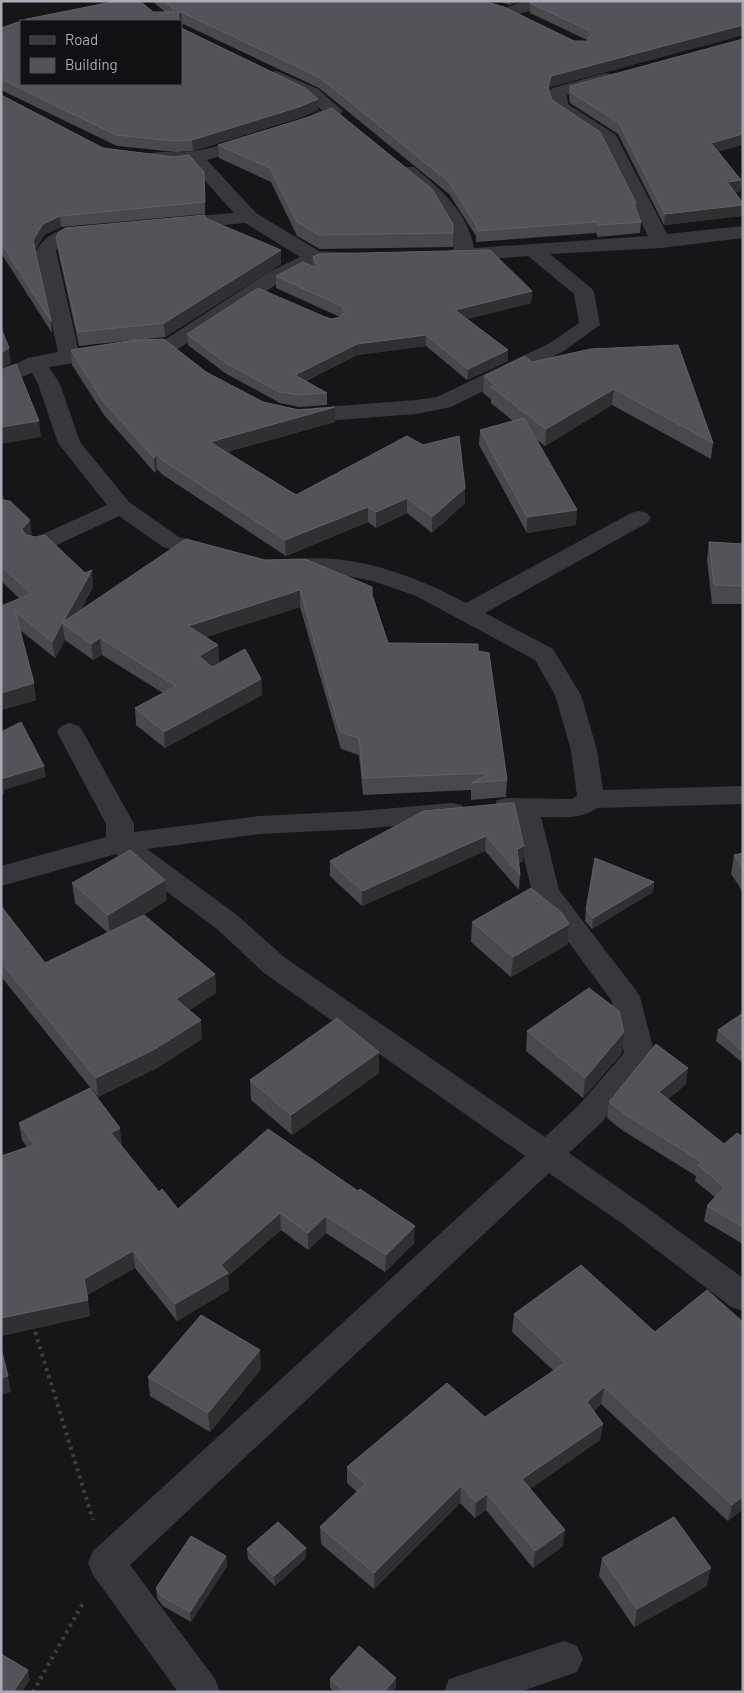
<svg xmlns="http://www.w3.org/2000/svg" width="744" height="1693" viewBox="0 0 744 1693" font-family="Barlow,sans-serif">
<style>
.lines{fill:none;stroke-linecap:round;stroke-linejoin:round}
.path{stroke:#3d3f44;stroke-width:4;stroke-dasharray:3 4.5;stroke-linecap:butt}
.minor{fill:#37383d;fill-rule:evenodd}
.wall{fill:#48484d}
.shaded-wall{fill:#303033}
.building{fill:#535359;stroke:#606168}
</style>
<rect width="100%" height="100%" fill="#161618"/>
<g class="lines">
<!-- path -->
<path class="path" d="M33,1325L93,1520
M33,1692L83,1603"/>
<!-- minor -->
<path class="minor" d="M525,1H550L548,5L510,17L504,16L502,12L504,8Z
M277,71L318,89L343,111L340,115L312,128H300L297,124L300,120L322,110L306,97L271,80L268,76L271,72Z
M605,73L611,74L614,78L611,82L567,95L568,104L616,135L667,234L743,226V238L661,248L550,254L591,288L594,292L600,325L564,351L451,407L416,414L299,423L291,421L288,416L291,411L299,409L416,400L437,397L550,343L579,323L574,294L528,256L465,261L448,259L445,255L448,251L454,249C450,224 436,206 418,190C411,184 403,178 398,171L400,167H414C440,189 468,212 474,248L648,236L601,142L550,106L549,92L552,88Z
M255,134L262,136L264,140L262,144L207,160L256,213L319,251L357,253L360,257L357,261L318,263L283,280L178,349L136,353L49,367L60,384L80,442L129,502L179,537L223,550L227,555L223,560L215,562L163,547L119,516L46,550L38,552L30,550L26,545L30,540L107,505L58,443L38,384L32,373L1,385V371L28,358L58,352L36,251C48,229 76,222 100,228L103,232L100,236C85,240 65,235 56,251L78,348L166,339L269,272L300,257L245,223L173,230L166,228L163,224L166,220L173,218L234,213L189,163L168,164L147,162L145,158L147,154C162,150 179,154 194,151C215,148 235,140 255,134Z
M639,511L647,513L651,518L647,523L485,613L553,649L581,695L597,750L603,790L743,786V804L597,808C580,820 561,817 541,817L559,890L635,989L640,997L655,1055L602,1122L569,1153L646,1207L743,1278V1311L731,1307L624,1225L549,1173L130,1565L215,1679L220,1692H178L93,1575L88,1563L93,1551L525,1156L264,973L217,929L116,854L1,886V866L106,837V824L57,732L61,726L70,723L79,726L83,732L134,824V832L259,816L360,811L452,803L462,805L466,812L462,819L452,821L360,829L259,834L147,849L237,915L284,957L545,1137L580,1104L624,1053L611,1000L532,892L514,816L497,814L494,807L497,800L507,798L572,799L577,796L571,750L555,695L535,660L416,596L373,581L330,573L286,575L278,573L274,568L278,563C340,547 412,574 466,603L631,513Z
M564,1641L577,1646L583,1659L577,1672L520,1692H444L449,1679Z"/>
</g>
<!-- wall -->
<path class="wall" d="M117,1H140L153,12H165L152,1H483L504,7L574,41H587V40L530,13V3L535,1H743V35L550,87L549,92L552,100L600,132L636,203V209L641,222L640,233L598,237L596,233L476,242V236L449,194L319,88L181,23V21H21V84H181V28L305,88L318,99V110L299,118L193,151L175,152L117,146L1,90V28L27,19Z
M498,1H520L510,5Z
M570,86L718,151L741,180L740,192H734L742,216L664,225L618,134L570,103L569,96Z
M1,95L103,148L205,184V214L61,227L44,235L35,250L51,321L52,333L1,253Z
M218,145L453,233V247L320,249L297,236L271,182L219,158Z
M205,218L281,264L165,337L137,340L206,372L263,402L335,422L227,452L296,495L407,436L465,503L432,533L407,513L376,528L368,522L286,556L163,475L157,469L155,473L104,415L72,365L71,350L133,340L79,346L58,251L56,237Z
M313,257L532,291L531,303L467,319L508,361L467,380L426,346L357,355L306,381L327,393V405L299,407L280,403L225,373L188,345L187,334L325,317L332,319L340,317L276,288V276L313,266Z
M591,349L713,443L711,459L612,405L545,446L536,439L576,525L527,533L479,445L480,430L513,421L491,403V399L483,393L484,376L532,362Z
M1,493L5,500L32,536L93,587L81,610L186,539L372,595L388,643L478,651L507,780L506,797L471,800V790L363,795L359,755L341,749L300,607L206,637L218,645L219,662L211,666L261,679L262,695L165,748L136,725L135,708L163,693L102,655L93,660L65,640L55,658L20,630L36,700L1,710V606L20,599L1,581Z
M709,542L743,544V604H712L707,560Z
M510,803L523,861L519,863L520,875L519,890L485,851L362,906L330,876V861Z
M743,853V892L731,874L734,855Z
M654,882L653,892L592,929L585,921L586,910Z
M72,883L167,900L137,919L215,974L216,993L189,1010L202,1039L157,1068L98,1097L3,979L1,980V906L45,963L108,933L75,903Z
M472,922L569,924L568,944L511,977L471,942Z
M743,1013V1063L716,1041L718,1030Z
M527,1031L622,1053L583,1098L526,1051Z
M379,1073L292,1135L251,1100L250,1080Z
M686,1084L668,1099L724,1144L743,1137V1244L704,1221L707,1206L715,1197L695,1181L696,1176L622,1130L607,1118L609,1102Z
M19,1123L122,1145L121,1146L159,1192L178,1209L268,1129L414,1243L385,1272L326,1233L308,1250L281,1230L228,1276L229,1290L177,1321L135,1268L87,1295L90,1316L1,1336V1156L27,1147L22,1140Z
M514,1314L655,1332L743,1322V1509L728,1521L601,1404L594,1411L603,1424L600,1440L530,1489L563,1546L533,1568L486,1510L475,1518L460,1503L374,1589L321,1544L320,1527L357,1492L347,1483V1467L485,1417L554,1371L512,1332Z
M261,1369L210,1432L150,1396L148,1377Z
M247,1549L306,1558L275,1586L248,1559Z
M226,1556L227,1566L191,1622L163,1606L157,1598L156,1588Z
M602,1558L707,1586L634,1627L599,1576Z
M330,1679L396,1687L392,1692H334L330,1688Z"/>
<!-- shaded-wall -->
<path class="shaded-wall" d="M510,1H520L510,5Z
M181,12L182,22L181,23V21H179L178,13Z
M743,25V35L550,87L548,99V88L551,76Z
M318,99V110L299,118L193,151L192,140Z
M743,134V145L710,154L711,143Z
M741,180L740,192L725,193L727,182Z
M743,205L742,216L664,225L665,214Z
M60,216L61,227L44,235L34,251L33,240L43,224Z
M281,250V264L165,337L164,323Z
M532,291L531,303L455,322V310Z
M426,335V346L357,355L295,386V375L357,344Z
M9,348L11,364L1,370V353Z
M508,350V361L467,380L468,369Z
M614,389L612,405L545,446L546,429Z
M335,407V422L210,457V442Z
M39,421L41,437L1,444V427Z
M156,454L157,469L155,473L154,458Z
M465,488V503L432,533V517Z
M4,496L6,512L1,514V497Z
M407,498V513L376,528V512Z
M368,507V522L286,556L285,540Z
M577,510L576,525L527,533V517Z
M30,520L32,537L24,545L22,529Z
M92,570L93,587L70,629L63,622Z
M300,590V607L189,642L188,626Z
M62,623L65,640L55,658L52,642Z
M100,638L102,655L93,660L91,644Z
M218,645L219,662L200,673L199,656Z
M261,679L262,695L165,748L164,732Z
M34,683L36,700L1,710V693Z
M44,766L46,777L4,790V794L1,796V779Z
M486,836L485,851L362,906V891Z
M524,846L523,861L516,864L517,849Z
M165,880L167,900L110,935L108,915Z
M654,882L653,892L592,929L593,918Z
M569,924L568,944L511,977L513,957Z
M1,968L3,979L1,980Z
M215,974L216,993L178,1018L176,999Z
M201,1020L202,1039L157,1068L98,1097L96,1078Z
M624,1032L622,1053L583,1098L585,1078Z
M379,1052V1073L292,1135L291,1115Z
M688,1068L686,1084L657,1107L659,1092Z
M120,1128L122,1145L113,1150L111,1133Z
M280,1213L281,1230L228,1276L229,1290L177,1321L175,1304Z
M326,1216V1233L308,1250V1233Z
M415,1226L414,1243L385,1272L386,1255Z
M133,1251L135,1268L86,1295L84,1279Z
M88,1300L90,1316L1,1336V1318Z
M260,1350L261,1369L210,1432L208,1413Z
M8,1376L11,1392L1,1395V1378Z
M604,1387L601,1404L585,1419L587,1402Z
M603,1424L600,1440L520,1496L522,1479Z
M461,1486L460,1503L374,1589V1573Z
M487,1494L486,1510L475,1518L476,1502Z
M743,1496V1509L728,1521L732,1505Z
M565,1530L563,1546L533,1568L535,1551Z
M306,1548V1558L275,1586L274,1576Z
M226,1556L227,1566L191,1622L190,1612Z
M711,1568L707,1586L634,1627L637,1609Z
M28,1670L30,1680L22,1692H13Z
M396,1678V1687L392,1692H384Z"/>
<!-- building -->
<path class="building" d="M117,1H140L153,12H174V9L164,1H483L504,7L574,41H587L591,34L588,30L530,3L535,1H743V25L551,76L548,88L552,100L600,132L636,203L633,202L641,222L599,225L597,222L477,231L476,225L449,182L319,77L181,12L178,13L179,21H21V84H181V28L305,88L318,99L299,107L192,140L174,141L116,135L1,79V28L27,19Z
M743,39V134L711,143L741,180L727,182L743,203V205L665,214L619,123L570,92V86Z
M1,95L103,148L174,157L189,155L204,172L205,202L60,216L43,224L33,240L51,321L1,243Z
M332,108L432,189L453,224V233L319,235L297,222L270,168L218,145L312,116Z
M205,215V218L281,250L164,323L78,332L56,237L58,233L65,228Z
M490,250L532,291L455,310L508,350L468,369L426,335L357,344L295,375L327,393L299,395L279,392L224,362L187,334L258,288L325,317L332,319L340,317L345,312L341,306L276,276L303,262L319,269L313,257L319,254Z
M1,328L9,348L1,353Z
M164,339L206,372L263,402L299,410L335,407L210,442L296,495L407,436L423,445L459,436L465,488L432,517L407,498L376,512L368,507L285,540L162,460L156,454L154,458L102,400L71,350L135,340Z
M678,345L713,443L614,389L546,429L491,387L495,385L484,376L525,356L532,362L591,349Z
M16,364L39,421L1,427V370Z
M524,418L577,510L527,517L480,430Z
M1,500L10,501L30,520L22,529L26,535L35,537L45,535L85,573L92,570L63,622L186,539L265,560L305,559L372,587V595L388,643L478,644V651L489,653L507,780L472,783L490,773L363,778L359,738L340,732L300,590L188,626L218,645L199,656L212,667L245,649L261,679L164,732L135,708L176,686L100,638L91,644L62,623L52,642L15,611L34,683L1,693V606L31,594L1,566Z
M709,542L743,544V586L714,585Z
M21,722L44,766L1,779V732Z
M510,803H514L524,846L517,849L520,875L486,836L362,891L330,861L424,811Z
M130,850L165,880L108,915L72,883Z
M743,853V868L734,855Z
M595,858L654,882L593,918L586,910Z
M531,888L562,913L569,924L513,957L472,922Z
M1,906L45,963L144,915L215,974L176,999L201,1020L155,1049L96,1078L1,962Z
M589,988L619,1011L624,1032L585,1078L527,1031Z
M743,1013V1051L718,1030Z
M337,1018L379,1052L291,1115L250,1080Z
M656,1044L688,1068L659,1092L724,1144L737,1133L743,1137V1227L707,1206L724,1187L698,1165L702,1162L624,1114L609,1102Z
M90,1088L120,1128L111,1133L159,1192L162,1189L178,1209L268,1129L358,1191L360,1189L415,1226L386,1255L326,1216L308,1233L280,1213L221,1265L228,1273L175,1304L133,1251L84,1279L88,1300L1,1318V1156L34,1145L19,1123Z
M581,1265L655,1332L707,1290L743,1322V1496L732,1505L604,1387L587,1402L603,1424L522,1479L565,1530L535,1551L487,1494L476,1502L461,1486L374,1573L320,1527L365,1484L347,1467L447,1383L485,1417L565,1363L514,1314Z
M201,1315L260,1350L208,1413L148,1377Z
M1,1348L8,1376L1,1378Z
M674,1517L711,1568L637,1609L602,1558Z
M278,1522L306,1548L274,1576L247,1549Z
M191,1536L226,1556L190,1612L161,1596L156,1588Z
M359,1646L396,1678L384,1692H345L330,1679Z
M1,1654L28,1670L13,1692H1Z"/>
<!-- border -->
<rect width="744" height="1693" fill="none" stroke="#a9acb8" stroke-width="5"/>
<!-- legend -->
<rect x="20" y="20" width="162" height="65" fill="#111113" stroke="#4e4f55"/>
<rect x="30" y="36" width="25" height="8" fill="#37383d" stroke="#4e4f55"/>
<text x="65" y="45" font-size="15" fill="#a9acb8">Road</text>
<rect x="30" y="58" width="25" height="15" fill="#535359" stroke="#4e4f55"/>
<text x="65" y="70" font-size="15" fill="#a9acb8">Building</text>
</svg>
